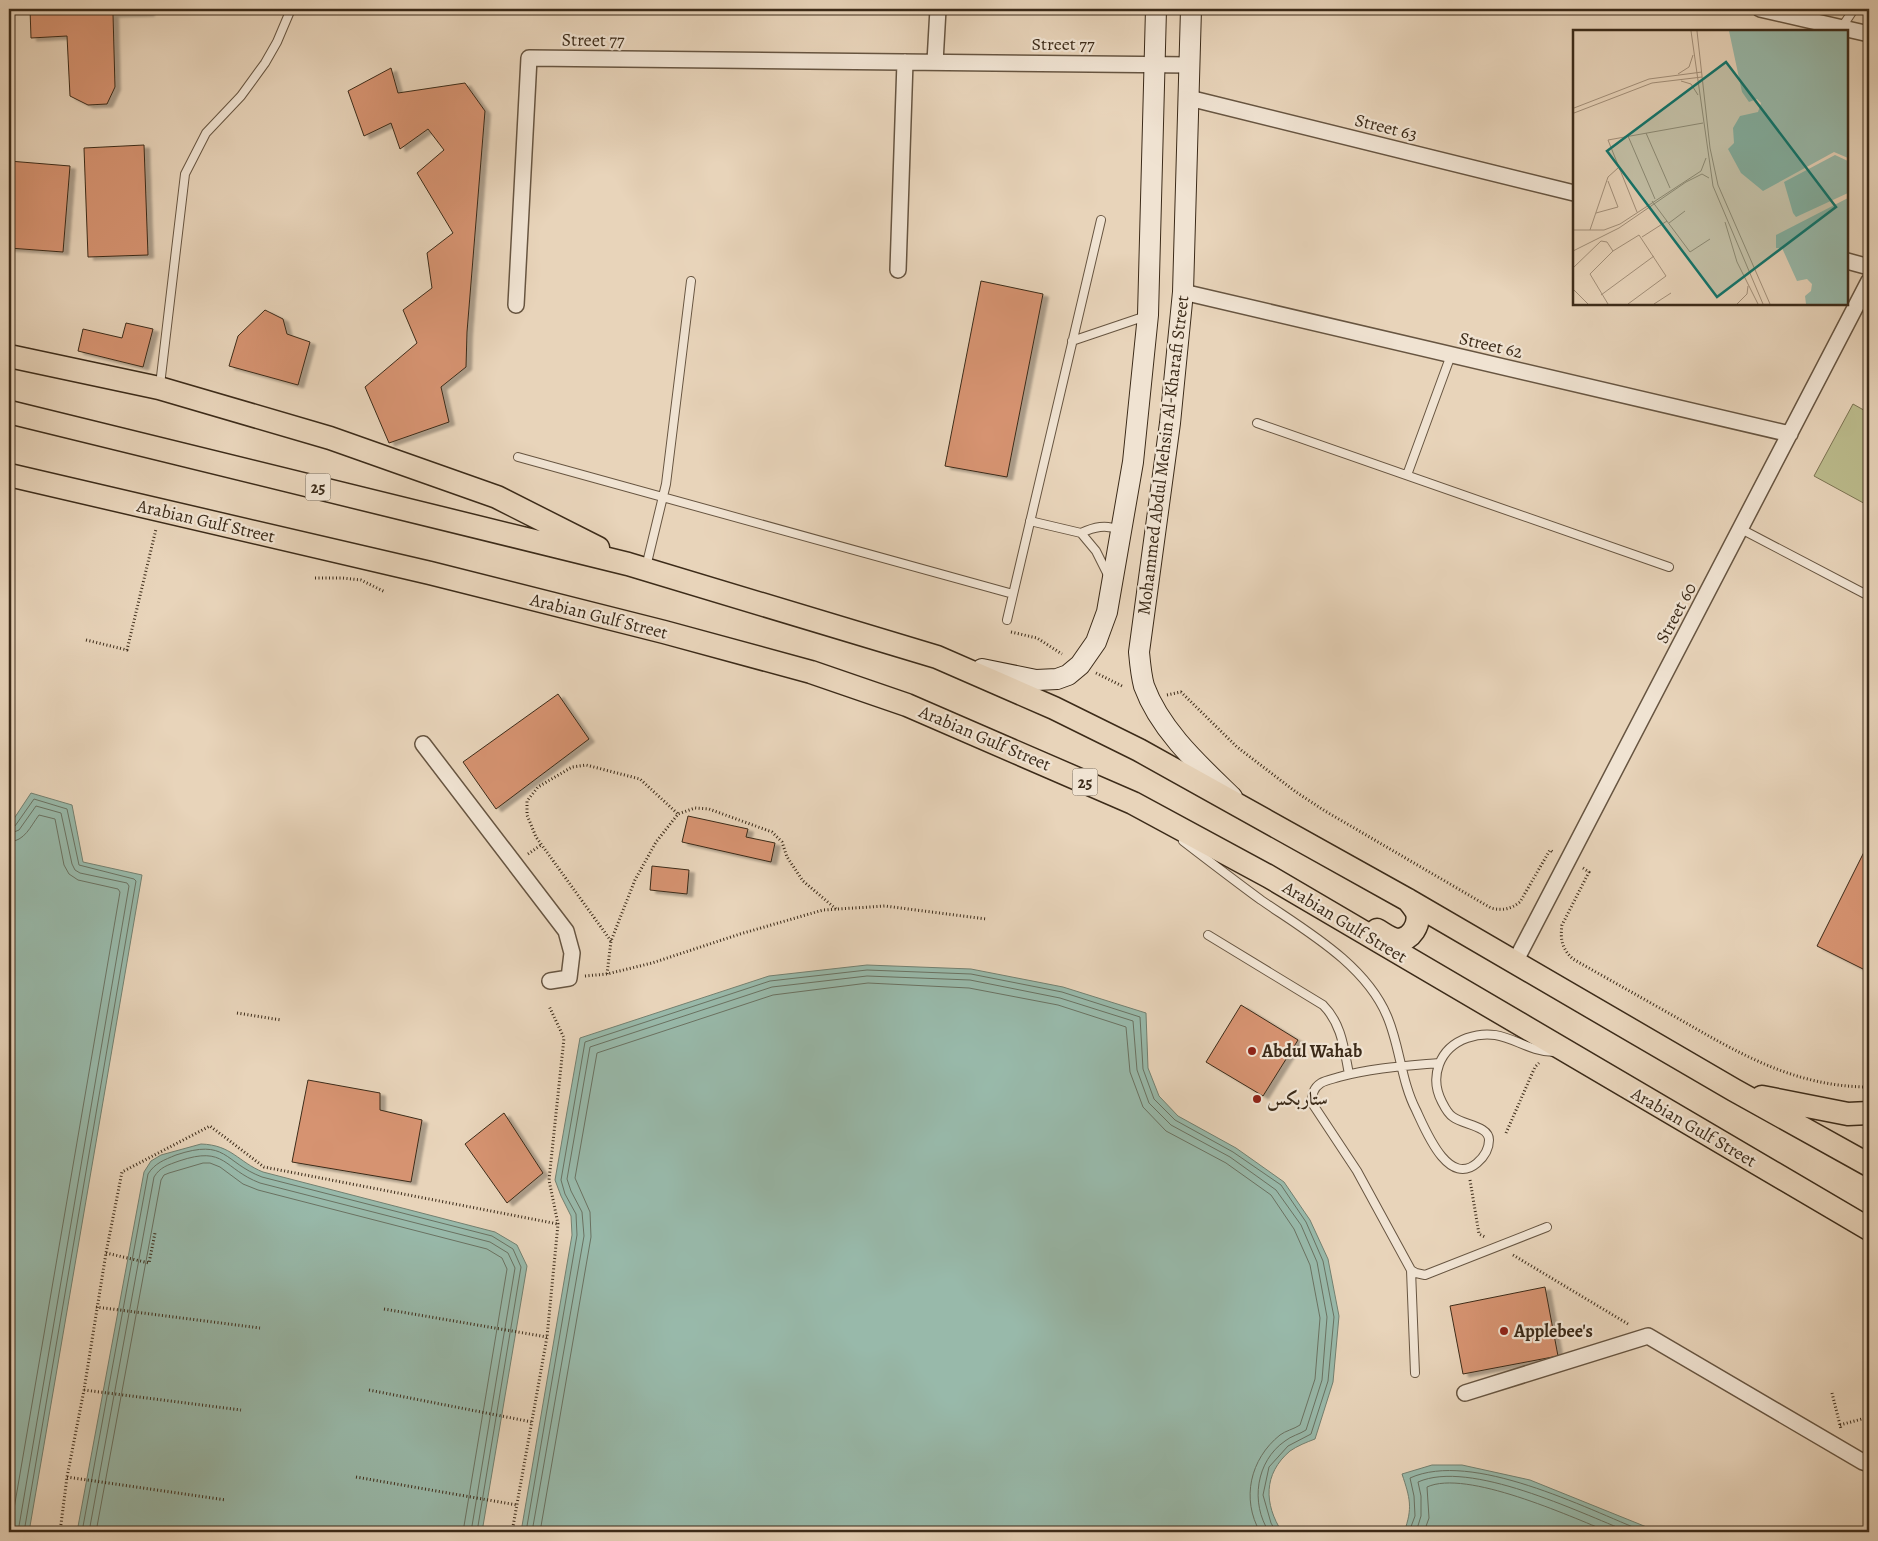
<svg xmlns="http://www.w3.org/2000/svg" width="1878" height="1541" viewBox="0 0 1878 1541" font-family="Alegreya,Amiri,serif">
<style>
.green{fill:#bbbb8c;stroke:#7c7352}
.water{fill:#98b9aa;stroke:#738070}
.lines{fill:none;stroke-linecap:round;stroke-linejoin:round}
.shore{stroke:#6a7262;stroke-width:1}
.building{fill:#d69371;stroke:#3c2b19;filter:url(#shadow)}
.lane-casing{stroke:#675541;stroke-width:10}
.street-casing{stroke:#675541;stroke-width:18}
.secondary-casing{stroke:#3c2b19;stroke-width:22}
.primary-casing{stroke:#3c2b19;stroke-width:25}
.path{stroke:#3c2b19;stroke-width:3;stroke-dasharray:1 2.5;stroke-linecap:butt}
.lane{stroke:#f0e3d2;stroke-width:8}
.street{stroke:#f0e3d2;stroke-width:15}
.secondary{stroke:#f0e3d2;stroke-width:20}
.primary{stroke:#e8d4ba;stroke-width:22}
.poi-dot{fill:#8f2418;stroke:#f0e3d2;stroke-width:2}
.labels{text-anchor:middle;stroke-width:4.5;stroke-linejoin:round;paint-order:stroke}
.shield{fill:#f0e3d2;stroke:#726250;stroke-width:1}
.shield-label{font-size:16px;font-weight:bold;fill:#3c2b19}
.street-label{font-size:18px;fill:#3c2b19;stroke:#f0e3d2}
.poi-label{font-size:18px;font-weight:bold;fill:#3c2b19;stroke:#f0e3d2;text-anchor:start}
.inset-road{fill:none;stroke:#a3907a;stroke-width:1}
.view{fill:#0f766e;fill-opacity:0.15;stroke:#0f766e;stroke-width:2.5}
.inset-edge{fill:none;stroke:#3c2b19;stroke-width:2.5}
</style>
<defs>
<filter id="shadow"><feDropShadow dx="5.5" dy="3" stdDeviation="1" flood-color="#0004"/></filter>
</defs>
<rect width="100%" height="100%" fill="#e8d4ba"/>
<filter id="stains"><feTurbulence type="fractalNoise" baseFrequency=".004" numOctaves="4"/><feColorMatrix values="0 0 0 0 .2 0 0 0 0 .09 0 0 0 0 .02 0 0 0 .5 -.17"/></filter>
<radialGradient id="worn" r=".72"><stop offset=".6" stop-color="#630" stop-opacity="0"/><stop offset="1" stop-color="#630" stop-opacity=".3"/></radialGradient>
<!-- green -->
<path class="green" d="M1853,404L1869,413V506L1814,476Z"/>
<!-- water -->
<path class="water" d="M31,793L72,805L83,862L142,875L29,1532H9V826Z
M867,965L971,969L1063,987L1146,1013L1148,1068L1159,1096L1178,1116L1236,1148L1284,1182L1310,1220L1328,1259L1339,1316L1333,1382L1315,1439C1307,1442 1297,1446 1290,1451C1263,1474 1264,1504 1282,1532H521L572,1235L571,1216L561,1196L555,1180L580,1038L769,976Z
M201,1144C232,1145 238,1162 263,1172L495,1232L517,1245L527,1266L482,1532H77L144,1172L151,1161L161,1155Z
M1432,1465H1462L1530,1480L1659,1532H1404C1413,1508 1410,1498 1402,1474Z"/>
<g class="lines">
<!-- shore -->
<path class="shore" d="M9,828L15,826L34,799L67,809L79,865L134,879L136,881L24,1532
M9,834L19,830L36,806L61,813L72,864L75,870L80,873L127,883L129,886L18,1532
M9,842C25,841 30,827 39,815L55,819L64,865L69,874L78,880L118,889L120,892L10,1532
M82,1532L148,1174C155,1163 164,1160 176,1155C227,1138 223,1162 262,1177L492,1236L513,1249L521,1267L477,1532
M89,1532L154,1177C160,1167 168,1165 179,1161C226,1145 223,1169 260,1183L490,1242L508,1253L515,1268L471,1532
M96,1532L161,1180L164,1175L169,1173L203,1163H210L220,1167L243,1184L258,1190L487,1249L502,1258L507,1269L463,1532
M526,1532L577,1235L576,1214L565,1194L561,1180L585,1042L770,981L867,970L971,974L1062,992L1140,1017L1143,1069L1154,1099L1175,1120L1233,1152L1281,1185L1306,1222L1323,1261L1334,1317L1328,1381L1311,1434L1288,1446L1269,1467L1263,1495L1271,1523L1276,1532
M532,1532L584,1236L582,1212L571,1191L567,1179L590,1047L772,987L867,976L970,980L1060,998L1133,1021L1137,1070L1149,1103L1171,1125L1230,1157L1276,1190L1301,1225L1317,1262L1327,1317L1322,1380L1306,1430C1300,1434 1291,1436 1285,1441C1256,1461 1250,1503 1269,1532
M540,1532L591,1237L590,1212L575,1178L597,1053L773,995L868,983L969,988L1058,1005L1126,1027L1130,1072L1143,1107L1166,1131L1226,1163L1271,1195L1294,1229L1310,1265L1320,1318L1315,1379L1300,1425C1294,1429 1285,1431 1280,1435C1250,1459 1241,1499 1260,1532
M1409,1532L1415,1516L1414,1496L1410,1478C1472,1450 1585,1508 1645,1532
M1416,1532L1421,1516V1496L1418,1482C1470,1459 1578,1512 1629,1532
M1424,1532L1429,1518L1427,1487C1466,1469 1569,1516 1609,1532"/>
</g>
<!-- building -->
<path class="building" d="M30,9H149V13L113,14L115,87L107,104L88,105L70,96L67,36L31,38Z
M796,9H838L837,10Z
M391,68L398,93L465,83L485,111L467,332L466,367L441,387L449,422L389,443L365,387L417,343L403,310L432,288L427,253L453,233L417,173L444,150L428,129L400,149L391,123L364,136L348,91Z
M144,145L148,255L88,257L84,148Z
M9,161L70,166L63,252L9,248Z
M981,281L1043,294L1007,477L945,466Z
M265,310L283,319L287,334L310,342L298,385L229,366L238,336Z
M126,323L153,329L143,367L78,351L83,329L122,338Z
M558,694L589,739L496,809L463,762Z
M688,816L748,829L746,837L775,843L771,862L682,842Z
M1869,842V972L1817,946Z
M652,866L689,870L687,894L650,890Z
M1241,1005L1298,1040L1263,1096L1206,1062Z
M308,1080L380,1093V1110L422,1120L411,1182L292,1162Z
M504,1113L543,1173L507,1203L465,1144Z
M1545,1287L1558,1356L1463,1374L1450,1306Z"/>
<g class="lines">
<defs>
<path id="lane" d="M1842,27L1854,9
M1072,341L1146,316
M160,385L185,174L206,133L241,96L265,63L277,42L291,9
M1257,423L1669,567
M518,457L1013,594
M1407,475L1451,355
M1030,521L1081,533L1096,551L1108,575
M1741,529L1869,596
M1081,533C1094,527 1106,524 1119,530
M646,567L666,484L691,281
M1007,620L1101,220
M1183,841C1209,861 1235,881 1261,900C1306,931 1365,964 1387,1016C1400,1046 1401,1081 1416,1110C1425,1129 1448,1188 1477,1163C1484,1157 1489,1149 1489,1140C1489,1126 1464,1125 1453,1117C1448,1114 1445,1108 1442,1102C1429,1077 1439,1048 1467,1038C1504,1025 1520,1051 1554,1052
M1208,935L1323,1005C1342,1024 1344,1049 1349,1074
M1439,1063C1405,1066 1371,1068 1339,1077C1333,1079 1326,1080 1321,1083C1313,1088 1312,1095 1312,1103L1357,1171L1411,1270L1416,1273L1425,1275L1547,1227
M1411,1270L1415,1373"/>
<path id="street" d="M1760,9L1869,34
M935,62L938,9
M1189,98L1574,193
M1847,261L1869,267
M898,270L905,62
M1183,292L1790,434
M516,305L529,58L1190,65
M423,744L566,931L572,953L569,978L550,981
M1515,962L1869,281
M1465,1393L1648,1336L1863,1462L1869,1464"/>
<path id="secondary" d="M1191,9L1183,292L1170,423L1139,652C1140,663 1141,675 1144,686C1160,730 1199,765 1232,797
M982,669L1036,680L1057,679L1068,675L1080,665L1096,642L1107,612L1133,462L1148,315L1156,9"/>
<path id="primary" d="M9,356L159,388L330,438L497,497L598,548
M9,412L628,564L937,657L1054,708L1139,750L1408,900L1734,1090L1869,1165
M9,475L430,573L664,632L811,672L907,705L1133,803L1268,876L1869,1229
M1377,930C1384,934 1391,940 1399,940C1411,939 1420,925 1417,913C1415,908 1411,904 1408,900
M1762,1097L1848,1114L1869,1113"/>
</defs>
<!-- lane casing -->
<use href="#lane" class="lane-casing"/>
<!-- street casing -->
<use href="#street" class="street-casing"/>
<!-- secondary casing -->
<use href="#secondary" class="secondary-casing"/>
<!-- primary casing -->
<use href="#primary" class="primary-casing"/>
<!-- path -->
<path class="path" d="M315,578H342L361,580L385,592
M1011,632L1037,638L1062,654
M86,640L127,650L156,529
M1096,673L1124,687
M1167,695L1181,692L1237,747L1296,792L1325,811L1491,908C1502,911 1511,909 1520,902L1550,850L1553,852
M528,854L541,845
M1583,868L1589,872L1562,925C1560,939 1562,949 1573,959C1608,979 1644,999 1679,1019C1740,1054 1796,1087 1869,1087
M611,941L536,837L527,815V801L538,787L572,767L586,765L640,779L678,814
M607,974L611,941L635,880L656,842L678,814L695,808L709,809L772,832L782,842L787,857L803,881L836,909
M585,976L607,974L652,963L740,934L823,910L885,906L986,919
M237,1013L281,1020
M1506,1133L1535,1067L1539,1063
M1470,1180L1479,1234L1485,1237
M106,1253L149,1263L155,1233
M1513,1255L1628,1324
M96,1307L260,1328
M384,1309L547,1337
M84,1390L241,1410
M369,1390L532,1422
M1832,1393L1841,1429
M1840,1425L1869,1417
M67,1477L226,1500
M356,1477L517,1505
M60,1532L67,1477L84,1390L106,1253L122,1172L210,1126L264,1167L558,1224
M512,1532L547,1337L558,1224L549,1180L564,1038L549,1006"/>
<!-- lane -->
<use href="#lane" class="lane"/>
<!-- street -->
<use href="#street" class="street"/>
<!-- secondary -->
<use href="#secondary" class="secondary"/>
<!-- primary -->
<use href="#primary" class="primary"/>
</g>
<!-- markers -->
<g class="poi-dot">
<circle cx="1252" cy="1051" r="5"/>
<circle cx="1257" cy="1099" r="5"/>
<circle cx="1504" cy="1331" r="5"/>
</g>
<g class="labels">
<!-- shield labels -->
<g class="shield">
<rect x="305.5" y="473.5" width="25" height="27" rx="4"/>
<rect x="1072.5" y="768.5" width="25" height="27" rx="4"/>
</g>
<g class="shield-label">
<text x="318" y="493">25</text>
<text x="1085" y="788">25</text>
</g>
<!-- street labels -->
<g class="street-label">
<text transform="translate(593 40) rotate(1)" y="6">Street 77</text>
<text x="1063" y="50">Street 77</text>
<text transform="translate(1386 127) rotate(14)" y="6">Street 63</text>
<text transform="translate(1491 345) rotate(13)" y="6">Street 62</text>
<text transform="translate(1163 455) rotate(-83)" y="6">Mohammed Abdul Mehsin Al-Kharafi Street</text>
<text transform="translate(206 521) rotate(13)" y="6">Arabian Gulf Street</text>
<text transform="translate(1676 613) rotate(-62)" y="6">Street 60</text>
<text transform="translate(599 616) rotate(14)" y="6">Arabian Gulf Street</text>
<text transform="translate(985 738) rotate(23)" y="6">Arabian Gulf Street</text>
<text transform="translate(1345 922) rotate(31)" y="6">Arabian Gulf Street</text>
<text transform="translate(1694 1127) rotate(30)" y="6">Arabian Gulf Street</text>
</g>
<!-- poi labels -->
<g class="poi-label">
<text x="1262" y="1057">Abdul Wahab</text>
<text x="1267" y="1105">ستاربكس</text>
<text x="1514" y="1337">Applebee's</text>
</g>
</g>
<!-- overview -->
<g transform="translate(1573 30)">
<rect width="275" height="275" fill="#e8d4ba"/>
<path d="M156,1H275V128L261,122L190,161L168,143L155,119L161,113L160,98L167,86L185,82L188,73L184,69L176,72L169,62ZM262,125L275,131V163L223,187L220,183L211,152ZM275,168V274H233L232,266L238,261L239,254L234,249L224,251L209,218H203V205Z" fill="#98b9aa"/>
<path class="inset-road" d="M118,1L140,156L190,274M124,1L137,118L145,155L197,274M105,44L116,37L120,25M108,51L118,54L125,65M1,78L76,49L129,42M1,83L79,53L129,47M73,103L97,158M55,106L82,169M79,171L117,222L137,209M64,182L35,110L130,93M23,183L45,177L35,151M152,192L164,232L185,274M96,193L112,181M0,200H31L47,194L128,141L133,128M17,200L35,147L45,138M69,207L94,191M0,221L46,198L113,152L129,144L136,148M0,238L28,211L34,212L40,221M0,259L15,274M28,265L81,226M35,274L17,244L40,221L66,205L93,246L55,274M81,274L98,263M164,274L174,264L175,256"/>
<path class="view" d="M153,32L263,177L144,267L34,121Z"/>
<rect width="275" height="275" class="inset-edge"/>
</g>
<!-- margin -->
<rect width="1878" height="1541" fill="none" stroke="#e8d4ba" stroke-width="30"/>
<rect x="10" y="10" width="1858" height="1521" fill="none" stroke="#3c2b19" stroke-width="2.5"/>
<rect x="15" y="15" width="1848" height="1511" fill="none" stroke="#3c2b19"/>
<rect width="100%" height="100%" filter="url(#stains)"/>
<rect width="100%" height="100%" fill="url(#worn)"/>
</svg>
